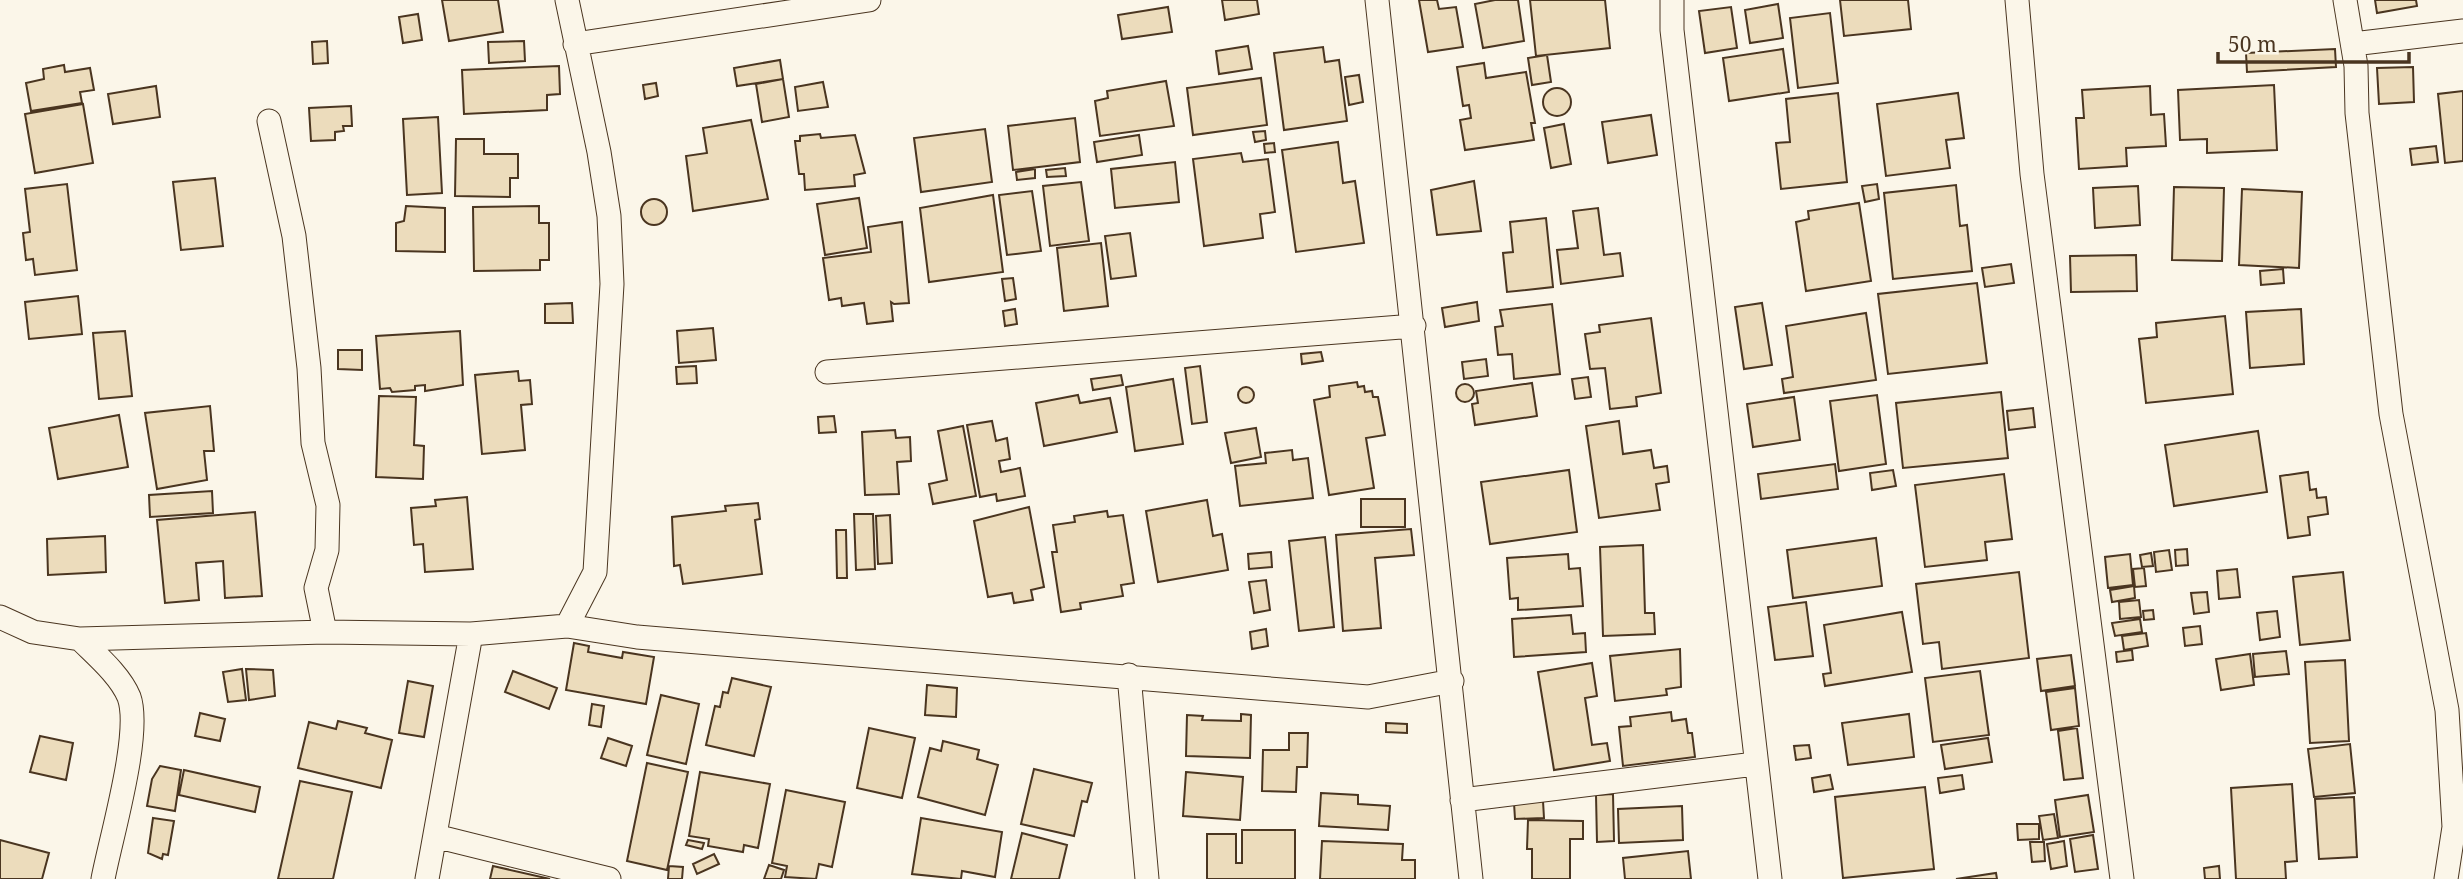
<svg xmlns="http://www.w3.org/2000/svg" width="2463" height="879" viewBox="0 0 2463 879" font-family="'Noto Serif',serif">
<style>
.building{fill:#ecdcbc;stroke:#4a3520;stroke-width:2}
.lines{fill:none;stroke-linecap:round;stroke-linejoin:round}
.street-casing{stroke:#4a3520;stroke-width:25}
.street{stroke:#fbf6e9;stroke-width:23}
</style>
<rect width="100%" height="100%" fill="#fbf6e9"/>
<!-- building -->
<path class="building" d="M442,0H498L503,32L449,41Z
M1222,0H1257L1259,14L1225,20Z
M1419,0H1437L1439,9L1456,7L1463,47L1428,52Z
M1495,0H1518L1524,41L1483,48L1475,4Z
M1530,0H1605L1610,48L1536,56Z
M1840,0H1908L1911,29L1844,36Z
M2375,0H2416L2417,6L2377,13Z
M1778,4L1783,38L1750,43L1745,10Z
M1168,7L1172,32L1122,39L1118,15Z
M1731,7L1737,48L1705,53L1699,11Z
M1830,13L1838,83L1798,88L1790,18Z
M418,14L422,40L403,43L399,17Z
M327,41L328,63L313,64L312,42Z
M524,41L525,61L489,63L488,42Z
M1248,46L1252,69L1219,74L1216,51Z
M1323,47L1325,62L1339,60L1347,121L1284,130L1274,53Z
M1783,49L1789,92L1729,101L1723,58Z
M2335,49L2336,67L2247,72L2246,53Z
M1547,55L1551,82L1532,85L1528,58Z
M780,60L783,79L737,86L734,68Z
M1484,63L1486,78L1526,72L1535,123H1531L1534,140L1465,150L1460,120L1471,118L1469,105L1463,106L1457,67Z
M64,65L65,72L90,68L94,90L80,92L82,103L31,111L26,83L44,79L43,69Z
M559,66L560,94L547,95V110L464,114L462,70Z
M2413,67L2414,102L2379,104L2377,68Z
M1359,75L1363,102L1349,105L1345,77Z
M1261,78L1267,125L1193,135L1187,88Z
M783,79L789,117L762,122L756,84Z
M1166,81L1174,126L1100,136L1095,101L1108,98L1107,91Z
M823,82L828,107L798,111L795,87Z
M656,83L658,96L645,99L643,85Z
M2274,85L2277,150L2207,153V139L2180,140L2178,90Z
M156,86L160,117L113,124L108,94Z
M2150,86L2151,115L2164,114L2166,146L2126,148L2127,166L2079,169L2076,118H2084L2082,90Z
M1543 102a14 14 0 1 1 28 0a14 14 0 1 1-28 0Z
M2463,91V161L2445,163L2438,94Z
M1838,93L1847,182L1781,189L1776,143L1790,142L1786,99Z
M1958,93L1964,138L1946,140L1950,168L1886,176L1877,104Z
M83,104L93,163L35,173L25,114Z
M351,106L352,126H343L344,131L335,132V140L311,141L309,108Z
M1651,115L1657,155L1608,163L1602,122Z
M438,117L442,193L407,195L403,119Z
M1075,118L1080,162L1013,170L1008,126Z
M751,120L768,199L693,211L686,156L707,153L703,128Z
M1564,124L1571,164L1551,168L1544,128Z
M985,129L992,182L921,192L914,138Z
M1265,131L1266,140L1255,142L1253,132Z
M820,134L821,138L855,135L865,173L854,175L855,186L805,190L804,174H799L795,141H800V136Z
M1139,135L1142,155L1097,162L1094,142Z
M456,139H484V154H518V178H510V197L455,196Z
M1338,142L1343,183L1355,181L1364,243L1296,252L1282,150Z
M1274,143L1275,152L1265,153L1264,144Z
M2436,146L2438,162L2412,165L2410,149Z
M1241,153L1243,162L1268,159L1275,212L1260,214L1263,238L1204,246L1193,159Z
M1175,162L1179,202L1115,208L1111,169Z
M1065,168L1066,176L1047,177L1046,170Z
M1035,169V178L1017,180L1016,172Z
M215,178L223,246L181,250L173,182Z
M1474,181L1481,231L1437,235L1431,190Z
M1081,182L1089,241L1050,246L1043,186Z
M67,184L77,270L35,275L33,259L26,260L23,233L30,232L25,189Z
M1877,184L1879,199L1865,202L1862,186Z
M1956,185L1960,226L1967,225L1972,271L1893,279L1884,193Z
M2138,186L2140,225L2095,228L2093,188Z
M2174,187L2224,188L2222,261L2172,260Z
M2242,189L2302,192L2299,268L2239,265Z
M1032,191L1041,251L1007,255L999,195Z
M993,195L1003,272L929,282L920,208Z
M859,198L867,248L825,255L817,204Z
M641 212a13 13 0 1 1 26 0a13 13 0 1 1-26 0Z
M1859,203L1871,281L1806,291L1796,222L1809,219L1808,211Z
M406,206L445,208V252L396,251V223L404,221Z
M539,206V223H549V260H540V270L474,271L473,207Z
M1598,208L1604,255L1620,253L1623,276L1561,284L1557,250L1578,248L1573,211Z
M1546,218L1553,287L1507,292L1503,253L1513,252L1510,222Z
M902,222L909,303L894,304L891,302L893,321L867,324L864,303L842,306L841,298L829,300L823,258L871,252L868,227Z
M1130,233L1136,276L1111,279L1105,236Z
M1101,243L1108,306L1064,311L1057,248Z
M2136,255L2137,291L2071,292L2070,256Z
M2011,264L2014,283L1985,287L1982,268Z
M2283,269L2284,283L2261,285L2260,271Z
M1013,278L1016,299L1005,301L1002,279Z
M1977,283L1987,363L1888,374L1878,294Z
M78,296L82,334L29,339L25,302Z
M1477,302L1479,321L1445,327L1442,308Z
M572,303L573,323H545V304Z
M1762,303L1772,365L1744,369L1735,307Z
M1552,304L1560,374L1514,379L1512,354L1498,355L1495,327L1503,326L1500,310Z
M1015,309L1017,324L1005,326L1003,311Z
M2301,309L2304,364L2250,368L2246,312Z
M1866,313L1876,380L1784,393L1782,379L1793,377L1786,326Z
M2225,316L2233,394L2146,403L2139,339L2157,337L2156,323Z
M1651,318L1661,393L1636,397L1637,406L1610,409L1605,368L1590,369L1585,334L1600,332L1599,325Z
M713,328L716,360L679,363L677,331Z
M125,331L132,396L99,399L93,333Z
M460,331L463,385L425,391V385L415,386V390L392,392L390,388L380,389L376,336Z
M338,350H362V370L338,369Z
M1321,352L1323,361L1302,364L1301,354Z
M1486,359L1488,376L1464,379L1462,362Z
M696,366L697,383L677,384L676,367Z
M1200,366L1207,422L1192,424L1185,368Z
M518,371L519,381L530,380L532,404L521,405L525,450L482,454L475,375Z
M1121,375L1123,385L1093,390L1091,379Z
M1588,377L1591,397L1575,399L1572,379Z
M1173,379L1183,444L1135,451L1126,387Z
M1357,382L1358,387L1364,386L1365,392L1372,391L1373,397H1378L1385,435L1366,438L1374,488L1329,495L1314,400L1330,397L1329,386Z
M1532,383L1537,416L1475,425L1472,404L1478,403L1476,391Z
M1456 393a9 9 0 1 1 18 0a9 9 0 1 1-18 0Z
M1238 395a8 8 0 1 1 16 0a8 8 0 1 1-16 0Z
M2001,392L2008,458L1903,468L1896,403Z
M1078,395L1080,403L1110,398L1117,432L1044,446L1036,403Z
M1877,395L1886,464L1839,471L1830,401Z
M379,396L416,397L414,445L424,446L423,479L376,477Z
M1794,397L1800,440L1753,447L1747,404Z
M210,406L214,451H204L207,480L157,489L145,413Z
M2033,408L2035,427L2009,430L2007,411Z
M119,415L128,467L58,479L49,428Z
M834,416L836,432L819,433L818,417Z
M992,421L996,441L1007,438L1010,459L999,461L1001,472L1020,468L1025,496L997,501L996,494L980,497L967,425Z
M1619,421L1623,454L1651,450L1654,468L1667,466L1669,482L1656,484L1660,510L1599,518L1586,426Z
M963,426L976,496L933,504L929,484L947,480L938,431Z
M1256,428L1261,457L1231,463L1225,433Z
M895,430L896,438L910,437L911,461L897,462L899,494L865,495L862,432Z
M2258,431L2267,492L2174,506L2165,445Z
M1292,450L1293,460L1308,458L1313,498L1240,506L1235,466L1266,463L1265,453Z
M1835,464L1838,489L1761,499L1758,474Z
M1569,470L1577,532L1490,544L1481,482Z
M1893,470L1896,486L1872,490L1870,473Z
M2308,472L2310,490L2316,489L2317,498L2326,497L2328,514L2308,517L2310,535L2288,538L2280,476Z
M2004,474L2012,539L1985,542L1987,560L1925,567L1915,485Z
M212,491L213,513L150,517L149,495Z
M467,497L473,569L425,572L423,544L414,545L411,508L436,506L435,500Z
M1361,499H1405V527H1361Z
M1207,500L1213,536L1222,534L1228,570L1158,582L1146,511Z
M758,503L760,519L755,520L762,574L683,584L680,565L674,566L672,517L726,511L725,506Z
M1029,507L1044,587L1031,590L1033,600L1014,603L1012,593L988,597L974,521Z
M1107,511L1108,517L1123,515L1134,583L1121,585L1123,596L1080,603L1081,609L1061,612L1052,552H1057L1053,525L1075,522L1074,516Z
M255,512L262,596L225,598L223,561L196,563L199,600L165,603L157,520Z
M854,514H873L875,569L856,570Z
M890,515L892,563L878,564L876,516Z
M1411,529L1414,555L1375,558L1381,628L1343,631L1336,535Z
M836,530H846L847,578H837Z
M105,536L106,572L48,575L47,539Z
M1325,537L1334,627L1299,631L1289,541Z
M1876,538L1882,586L1793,598L1787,550Z
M1643,545L1645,613H1654L1655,634L1603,636L1600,547Z
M2187,549L2188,565L2176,566L2175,550Z
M2169,550L2172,570L2156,572L2154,552Z
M1271,552L1272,567L1249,569L1248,554Z
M2151,553L2153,566L2142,567L2140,555Z
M1568,554L1569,569L1580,568L1583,606L1518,610V598L1510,599L1507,558Z
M2130,554L2133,585L2108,588L2105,557Z
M2144,568L2146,586L2135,587L2133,569Z
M2237,569L2240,597L2219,599L2217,571Z
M2019,572L2029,658L1942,669L1939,642L1923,644L1916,584Z
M2343,572L2350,640L2300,645L2293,577Z
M1266,580L1270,610L1254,613L1249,582Z
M2134,586L2135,598L2112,602L2110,590Z
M2207,592L2209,612L2194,614L2191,593Z
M2139,600L2141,617L2120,619L2119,602Z
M1806,602L1813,656L1775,660L1768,607Z
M2153,610L2154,619L2144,620L2143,611Z
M2277,611L2280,637L2260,640L2257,613Z
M1902,612L1912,672L1825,686L1823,674L1831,673L1824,625Z
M1571,615L1573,634L1585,633L1586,652L1514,657L1512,619Z
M2140,619L2142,632L2115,636L2112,623Z
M2200,626L2202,644L2185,646L2183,628Z
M1266,629L1268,646L1252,649L1250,632Z
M2146,633L2148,646L2124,650L2122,636Z
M574,643L589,646L588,652L622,658L623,652L654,657L646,704L566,690Z
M1680,649L1681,687L1666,689L1667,695L1615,701L1610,656Z
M2132,650L2133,660L2117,662L2116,652Z
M2286,651L2289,674L2255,677L2253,654Z
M2250,654L2254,685L2221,690L2216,659Z
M2071,655L2075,686L2041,691L2037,659Z
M2345,660L2349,741L2310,743L2305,662Z
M1592,663L1597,696L1585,698L1592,745L1607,743L1610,761L1554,770L1538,672Z
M242,669L246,700L228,702L223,672Z
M246,669L273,670L275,696L249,700Z
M513,671L557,688L549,709L505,692Z
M1980,671L1989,735L1933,742L1925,678Z
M732,678L771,687L754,756L706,745L715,706L720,707L723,692L728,693Z
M408,681L433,686L424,737L399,733Z
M927,685L957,688L956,717L925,715Z
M2075,688L2079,726L2051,730L2046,692Z
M661,695L699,704L686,764L647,755Z
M592,704L604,706L601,727L589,725Z
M1671,712L1672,721L1686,719L1688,733H1692L1695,757L1623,766L1619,727L1631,726L1630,717Z
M200,713L225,719L220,741L195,736Z
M1241,714L1251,715L1250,758L1186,756L1187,715L1203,716L1202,720L1241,721Z
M1909,714L1914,757L1848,765L1842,723Z
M338,721L367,728L365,733L392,740L381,788L298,768L309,722L336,729Z
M1386,723L1407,724V733L1386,732Z
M869,728L915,738L902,798L857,788Z
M2077,728L2083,778L2064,780L2058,731Z
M1289,733H1308L1307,767H1297L1296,792L1262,791L1263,750H1289Z
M40,736L73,743L66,780L30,772Z
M608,738L632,746L626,766L601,758Z
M1988,738L1992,762L1945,769L1941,745Z
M943,741L979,750L977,759L998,765L985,815L918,797L930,748L941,751Z
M2350,744L2355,793L2314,797L2308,749Z
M1809,745L1811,758L1796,760L1794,746Z
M647,763L688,772L667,870L627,861Z
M160,766L181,770L175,811L147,806L152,779Z
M1034,769L1092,783L1087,802L1082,801L1074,836L1021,824Z
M184,770L260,787L255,812L179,795Z
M700,772L770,784L758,848L744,845L743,852L708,846L709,839L689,836Z
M1186,772L1243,777L1240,820L1183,816Z
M1830,775L1833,789L1814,792L1812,778Z
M1962,775L1964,789L1940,793L1938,778Z
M300,781L352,792L333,879H278Z
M2292,784L2297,861L2285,862L2286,879H2236L2231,788Z
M1925,787L1934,869L1843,878L1835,797Z
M786,790L845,802L832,867L819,864L816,879L785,877L787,866L772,863Z
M1321,793L1358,795V804L1390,806L1388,830L1319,826Z
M1613,794L1614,841L1597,842L1596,795Z
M2088,795L2094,832L2060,837L2055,800Z
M2354,797L2357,857L2319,859L2315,799Z
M1543,801L1544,818L1515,819L1514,803Z
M1682,806L1683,840L1619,843L1618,809Z
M2054,814L2058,838L2043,840L2039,816Z
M153,818L174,821L168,855L163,854L162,859L148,853Z
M921,818L1002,832L995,877L962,871L961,879L912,874Z
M1528,820L1583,821V839H1570V879H1532V849H1527Z
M2017,824H2039V839L2018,840Z
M1242,830H1295V879H1207V834H1236V863H1242Z
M1022,833L1067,845L1059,879H1011Z
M2093,835L2098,869L2075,872L2070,839Z
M0,840L49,853L42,879H0Z
M688,840L704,843L702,849L686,845Z
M1322,841L1403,844L1402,860H1415V879H1320Z
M2064,841L2067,866L2051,869L2047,844Z
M2030,842H2044L2045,861L2032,862Z
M1688,851L1691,879H1625L1623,858Z
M714,854L719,864L697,874L693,864Z
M769,865L784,870L781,879H764Z
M493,866L550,879H490Z
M669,866L683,867L682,879H668Z
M2219,866L2220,879H2205L2204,868Z
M1996,873L1997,879H1956Z"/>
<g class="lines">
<defs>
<path id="street" d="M1377,0L1471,879
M1672,0V30L1770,879
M2017,0L2032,174L2122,879
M2345,0L2356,66L2357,113L2391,414L2447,710L2454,827L2446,879
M575,44L869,0
M2353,44L2463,31
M269,121L294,236L309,368L313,443L328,505L327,550L316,588L325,632
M827,372L1414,326
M0,617L33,632L80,639L325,632L471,634L567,626L637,637L1368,697L1452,681
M567,626L595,572L612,284L609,216L599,152L567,0
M80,639C96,655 120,675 129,697C142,733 111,837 103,879
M1129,675L1147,879
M1462,800L1755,764
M435,836L609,879
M427,879L471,634"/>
</defs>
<!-- street casing -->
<use href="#street" class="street-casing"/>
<!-- street -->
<use href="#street" class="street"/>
</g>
<!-- scale -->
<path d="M2218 52v10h191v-10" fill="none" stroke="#4a3520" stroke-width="3.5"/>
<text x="2228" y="52" font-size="21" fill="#4a3520" stroke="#fbf6e9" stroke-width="5" paint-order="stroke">50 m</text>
</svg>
